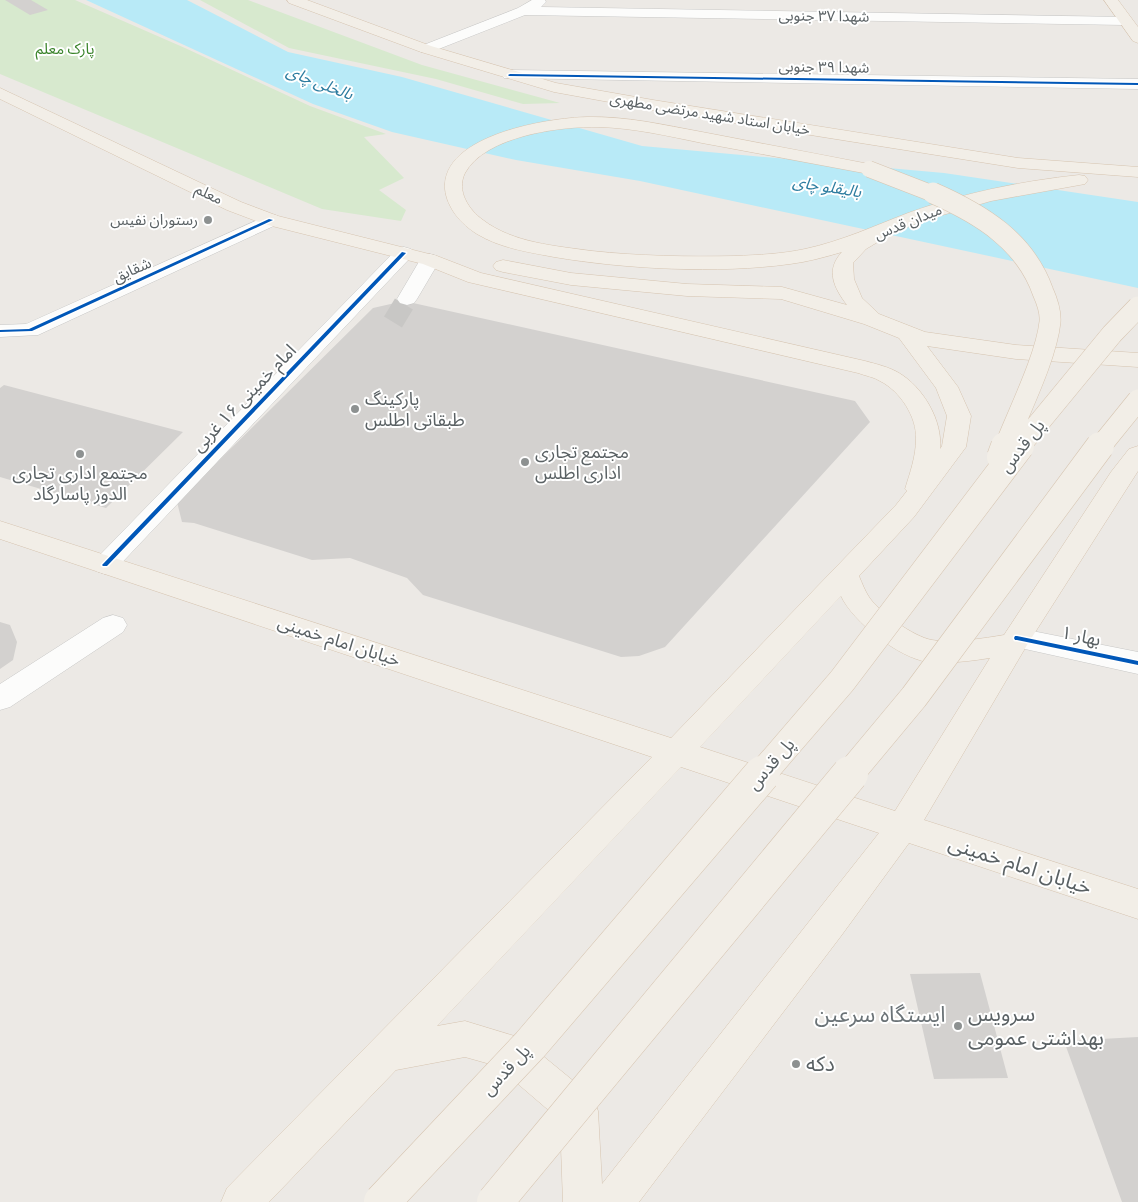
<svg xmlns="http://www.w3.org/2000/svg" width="1138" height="1202" viewBox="0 0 1138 1202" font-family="'Titillium Web','Noto Sans Arabic',sans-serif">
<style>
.green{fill:#d7e9ce}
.water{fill:#b8eaf7}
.building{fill:#d3d1cf}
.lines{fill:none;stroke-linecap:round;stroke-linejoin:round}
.minor-tunnel{stroke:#c8c7c5;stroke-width:21;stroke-dasharray:21 11;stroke-linecap:butt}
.minor-casing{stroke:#c7c7c6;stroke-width:1}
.major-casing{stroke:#d6c4b0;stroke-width:1}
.minor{fill:#fcfcfb;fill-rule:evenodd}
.major{fill:#f2eee7;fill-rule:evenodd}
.major-bridge-far3-casing{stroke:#d6c4b0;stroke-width:17;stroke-linecap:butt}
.major-bridge-far2-casing{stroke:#d6c4b0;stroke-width:22;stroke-linecap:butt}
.major-bridge-far1-casing{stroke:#d6c4b0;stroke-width:29;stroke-linecap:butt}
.major-bridge-casing{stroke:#d6c4b0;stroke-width:37;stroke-linecap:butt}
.major-bridge-far3{stroke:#f2eee7;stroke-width:16}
.major-bridge-far2{stroke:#f2eee7;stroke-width:21}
.major-bridge-far1{stroke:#f2eee7;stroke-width:28}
.major-bridge{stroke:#f2eee7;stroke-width:36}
.cycleway-casing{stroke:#fff;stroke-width:3}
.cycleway{fill:#0057b8;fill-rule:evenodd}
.poi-dot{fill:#8d9191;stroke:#fff;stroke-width:2}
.labels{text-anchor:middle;stroke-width:4;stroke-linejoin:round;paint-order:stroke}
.far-street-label{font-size:15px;fill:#5a6164;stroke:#fff}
.far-park-label{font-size:15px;fill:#39832a;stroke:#fff}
.far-poi-label{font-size:15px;fill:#5a6164;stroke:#fff;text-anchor:end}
.far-water-label{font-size:16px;font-style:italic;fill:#2e7da0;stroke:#fff}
.street-label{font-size:18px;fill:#5a6164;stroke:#fff}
.poi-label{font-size:18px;fill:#5a6164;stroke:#fff;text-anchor:start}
.near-street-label{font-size:21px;fill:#5a6164;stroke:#fff}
.near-poi-label{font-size:21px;fill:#5a6164;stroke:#fff;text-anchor:start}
.near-neighbourhood-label{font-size:22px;fill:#6b7377;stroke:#fff}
</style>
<rect width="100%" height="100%" fill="#ece9e5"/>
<!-- green -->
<path class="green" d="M0,0H75L185,48L310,106L386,134L364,137L404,178L379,190L406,210L401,221L322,209L0,74Z
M200,0H248L422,65L560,103L523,104L436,79L289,48Z"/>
<!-- water -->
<path class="water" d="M86,0H187L288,52L402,77L642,146L944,173L1138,202V288L640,181L516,160L392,132L313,104Z"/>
<!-- building -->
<path class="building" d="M5,0H31L48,10L30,15Z
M404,301L855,401L870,422L665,647L639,656L621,657L423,595L407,578L350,558L312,560L194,523L182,522L177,502L373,308Z
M4,385L183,432L106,508L0,477V388Z
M0,622L10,625L17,642L13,660L0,669Z
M980,973L1008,1078L934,1079L910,974Z
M1138,1037V1202H1122L1064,1041Z"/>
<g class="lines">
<!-- minor-tunnel -->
<path class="minor-tunnel" d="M393,322L407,299"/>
<defs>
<path id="minor" d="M532,0H545L546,2L541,7L1125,17L1130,18L1132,21L1130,24L1125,25L525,15L431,52H421L418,49L421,46L518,8Z
M510,70L1138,79V89L504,78L502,75L504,72Z
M271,214L278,216L281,220L278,224L38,335L0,337V325L26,324Z
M404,247L411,249L414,253L411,257L114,571L105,574L96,571L92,565L96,559L397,249Z
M430,254L437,256L440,260L417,299L414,303L407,305L400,303L397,299L420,260L423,256Z
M113,615L123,618L127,625L123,632L10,707L0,710V684L103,618Z
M1017,628L1138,652V674L1007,645L1003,638L1007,631Z"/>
<path id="major" d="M287,0H307L431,46L556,83L653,100L1018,158L1138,167V177L1018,168L653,110L554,92L421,52L289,3Z
M1104,0H1118L1138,27V43L1133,41Z
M0,88L241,202L278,216L437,256L481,273L865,361C876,364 889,367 899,373C923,387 943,421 940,449L942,446L947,416L936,388L899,338L864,324L781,299L687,296L571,285L503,272L496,270L493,266L496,262L503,260L571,273L687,284L782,287L847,305C834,288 825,270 842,252C825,257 807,262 790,264C718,274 625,269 554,257C528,252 500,248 477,234C461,224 447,208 445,189C441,135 548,118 587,117C626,116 664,125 702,132C758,143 813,153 869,164L875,165L878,169L875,173L869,174C813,164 758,153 702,143C668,136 634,128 599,127C561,126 485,136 465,173C456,191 469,210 483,220C513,243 556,246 592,251C639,256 687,257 735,256C758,255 782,254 805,249C842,241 874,226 908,213C963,193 1022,181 1079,175L1085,176L1088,180L1085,184L991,201L922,221L891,234L866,249L853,263L854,279L862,298L879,314L925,332L1016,345L1138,353V367L1016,359L927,346L958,387L971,416L966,447L914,517L859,576C862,583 865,591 869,597C879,612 914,637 932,640C950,644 986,638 1004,635L1111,472L1129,449L1138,446V471L1027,645L924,820L1138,889V919L909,843L841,936L639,1202H563L560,1120L497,1066L465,1057L396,1070L269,1202H221L227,1188L652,757L0,539V521L671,738L896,505L907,491L905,489C910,473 916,456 916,439C917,417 900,391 880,381C874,377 866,376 858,373L468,282L423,264L264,224L227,210L0,99ZM841,596C853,622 899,658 928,662C947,664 971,661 990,658L895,811L700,747ZM681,767L879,833L602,1184L598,1111L593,1097L521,1038L465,1021L437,1026Z"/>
</defs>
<!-- minor casing -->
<use href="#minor" class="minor-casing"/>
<!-- major casing -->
<use href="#major" class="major-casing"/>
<!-- minor -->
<use href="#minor" class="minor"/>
<!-- major -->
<use href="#major" class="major"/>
<defs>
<path id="major-bridge-far3" d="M869,169L936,195"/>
<path id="major-bridge-far2" d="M933,193C981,214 1025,241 1043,292C1047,301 1051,311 1050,322C1046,358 1019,411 1005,447
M1019,447L1112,334L1138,307
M1100,447L1138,400"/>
<path id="major-bridge-far1" d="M1001,457L1005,446
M761,775L842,681L1020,446
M849,775L914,697L1100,446"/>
<path id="major-bridge" d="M382,1202L530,1045L762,774
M495,1202L850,774"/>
</defs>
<!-- major-bridge-far3 casing -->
<use href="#major-bridge-far3" class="major-bridge-far3-casing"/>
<!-- major-bridge-far2 casing -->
<use href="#major-bridge-far2" class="major-bridge-far2-casing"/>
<!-- major-bridge-far1 casing -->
<use href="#major-bridge-far1" class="major-bridge-far1-casing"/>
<!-- major-bridge casing -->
<use href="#major-bridge" class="major-bridge-casing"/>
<!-- major-bridge-far3 -->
<use href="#major-bridge-far3" class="major-bridge-far3"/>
<!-- major-bridge-far2 -->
<use href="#major-bridge-far2" class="major-bridge-far2"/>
<!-- major-bridge-far1 -->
<use href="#major-bridge-far1" class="major-bridge-far1"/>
<!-- major-bridge -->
<use href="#major-bridge" class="major-bridge"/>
<defs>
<path id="cycleway" d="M510,74L1138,83V85L509,76L508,75Z
M269,219L273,220L32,331L0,332V330L29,329Z
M402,252L406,253L107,566H103L102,565L103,564Z
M1015,636H1017L1138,661V665L1017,640H1015L1014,638Z"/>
</defs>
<!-- cycleway casing -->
<use href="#cycleway" class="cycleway-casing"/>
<!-- cycleway -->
<use href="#cycleway" class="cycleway"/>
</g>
<!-- markers -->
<g class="poi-dot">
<circle cx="208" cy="220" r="5"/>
<circle cx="355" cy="409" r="5"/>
<circle cx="80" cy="454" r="5"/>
<circle cx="525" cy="462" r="5"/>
<circle cx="958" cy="1026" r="5"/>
<circle cx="796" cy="1064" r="5"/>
</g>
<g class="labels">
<!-- far-street labels -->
<g class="far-street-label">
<text transform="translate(824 16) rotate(1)" y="5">شهدا ۳۷ جنوبی</text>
<text transform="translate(824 67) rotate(1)" y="5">شهدا ۳۹ جنوبی</text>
<text transform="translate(710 114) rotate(9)" y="5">خیابان استاد شهید مرتضی مطهری</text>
<text transform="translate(209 194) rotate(26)" y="5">معلم</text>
<text transform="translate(908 222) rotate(-22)" y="5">میدان قدس</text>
<text transform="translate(132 270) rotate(-24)" y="5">شقایق</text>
</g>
<!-- far-park labels -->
<g class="far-park-label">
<text x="65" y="54">پارک معلم</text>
</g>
<!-- far-poi labels -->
<g class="far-poi-label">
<text x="198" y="225">رستوران نفیس</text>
</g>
<!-- far-water labels -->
<g class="far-water-label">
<text transform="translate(320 82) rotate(21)" y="6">بالخلی چای</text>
<text transform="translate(827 186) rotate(9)" y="6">بالیقلو چای</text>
</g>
<!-- street labels -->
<g class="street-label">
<text transform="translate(244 398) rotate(-46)" y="6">امام خمینی ۱۶ غربی</text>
<text transform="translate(1022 446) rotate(-52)" y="6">پل قدس</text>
<text transform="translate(1081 636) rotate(12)" y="6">بهار ۱</text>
<text transform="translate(339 641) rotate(18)" y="6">خیابان امام خمینی</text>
<text transform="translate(771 764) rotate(-49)" y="6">پل قدس</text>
<text transform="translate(506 1070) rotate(-47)" y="6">پل قدس</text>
</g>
<!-- poi labels -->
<g class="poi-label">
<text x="365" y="405">پارکینگ<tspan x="365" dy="21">طبقاتی اطلس</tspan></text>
<text x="535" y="458">مجتمع تجاری<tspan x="535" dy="21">اداری اطلس</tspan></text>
<text x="80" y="479" text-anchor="middle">مجتمع اداری تجاری<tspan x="80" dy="21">الدوز پاسارگاد</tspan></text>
</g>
<!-- near-street labels -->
<g class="near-street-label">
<text transform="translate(1020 865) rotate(18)" y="7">خیابان امام خمینی</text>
</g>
<!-- near-poi labels -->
<g class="near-poi-label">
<text x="968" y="1021">سرویس<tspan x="968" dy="24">بهداشتی عمومی</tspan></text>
<text x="806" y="1071">دکه</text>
</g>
<!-- near-neighbourhood labels -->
<g class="near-neighbourhood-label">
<text x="880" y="1022">ایستگاه سرعین</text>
</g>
</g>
</svg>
